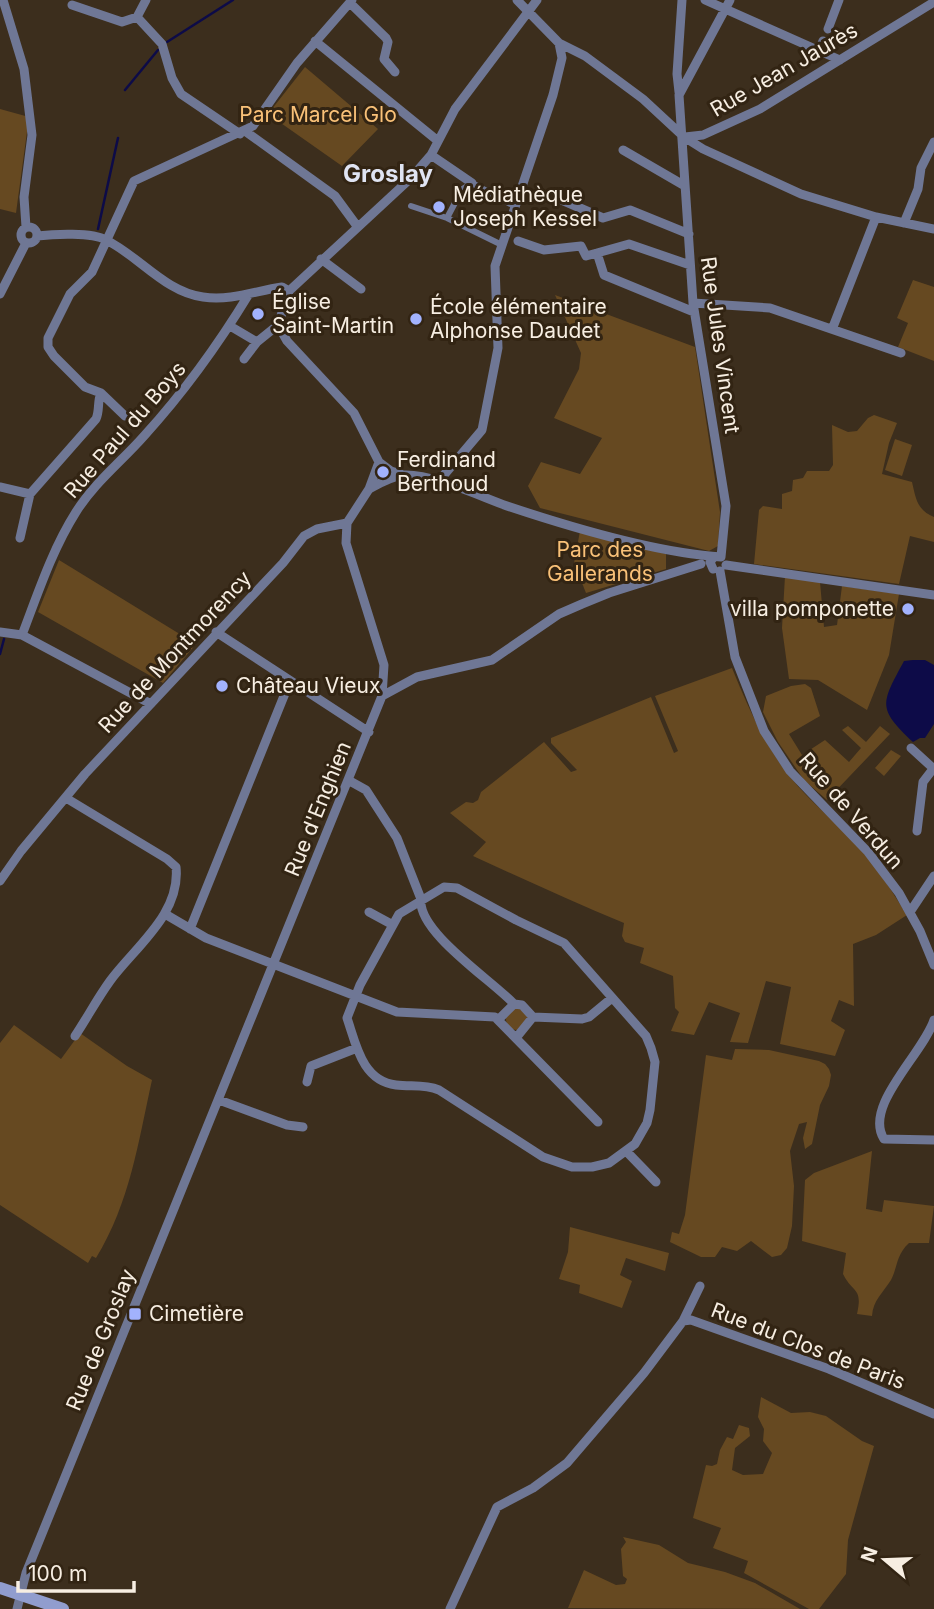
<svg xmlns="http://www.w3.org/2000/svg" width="934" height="1609" viewBox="0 0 934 1609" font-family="Inter,sans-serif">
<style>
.green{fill:#664921}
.water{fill:#0d0b48}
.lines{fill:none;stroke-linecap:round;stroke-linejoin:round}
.stream{stroke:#0d0b48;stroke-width:2.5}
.pedestrian{stroke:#6f7795;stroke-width:6}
.minor{stroke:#6f7795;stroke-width:9}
.secondary{stroke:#919dce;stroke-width:12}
.poi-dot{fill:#a2b2fd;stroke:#322413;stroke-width:2.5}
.labels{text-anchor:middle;stroke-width:6;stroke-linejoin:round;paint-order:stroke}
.street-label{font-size:21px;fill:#f7eee2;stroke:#322413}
.park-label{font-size:21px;fill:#f9c178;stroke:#322413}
.poi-label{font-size:21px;fill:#f7eee2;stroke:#322413;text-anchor:start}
.quarter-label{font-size:24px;font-weight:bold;fill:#e0e4f2;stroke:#322413}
</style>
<rect width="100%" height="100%" fill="#3c2e1d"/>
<!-- green -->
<path class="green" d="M305,67L378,129L342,166L268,114Z
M0,109L29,117L16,213L0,209Z
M913,280L934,287V361L898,347L908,323L897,318Z
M555,295L695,347L720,512L718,546L709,551L540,508L528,486L541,462L580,474L602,438L554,418L579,369L581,353Z
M874,415L897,423L889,443L882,474L912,482C916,499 917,510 934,517V542L910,536L899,584L754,564L759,510L763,506L782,509V494L792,491L793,480L803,478L807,471H829L833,465L832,425L848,432L857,431L868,418Z
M895,439L912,445L902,476L885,470Z
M580,531L666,554V569L586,593L574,563Z
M59,560L196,644L163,683L38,612Z
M785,576L820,582L824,627L837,625L842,586L899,594L889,655L867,710L818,680L789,679L782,628Z
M732,668C748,707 764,744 790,777C811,803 839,824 861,850C879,870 893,893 907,915L876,935L853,944L854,1006L839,1000L831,1021L845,1030L835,1056L780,1044L791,987L766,981L748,1043L730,1042L740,1013L709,1002L694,1035L671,1031L679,1012L675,1008L673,976L640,963L644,948L625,942L622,936L624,923C573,902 523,879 473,856L486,842L450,813L466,802L473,803L478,800L481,792L544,742L571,772L577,770L551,743V738L651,697L674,753L678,751L655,696Z
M805,684L811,688L820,716L789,734L802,755L825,740L849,762L861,748L842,730L848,726L866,742L880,726L890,734L827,800L804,780L778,742L763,712L766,696L791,686Z
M891,750L901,756L884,776L875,768Z
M506 1019a11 11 0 1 1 22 0a11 11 0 1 1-22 0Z
M14,1025L61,1059L80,1033L127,1066L152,1080C138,1143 130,1202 96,1258L92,1256L88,1263L0,1205V1043Z
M735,1049L769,1050L819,1061L825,1064L829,1069L831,1075L829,1086L820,1105L812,1144L805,1149L803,1138L807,1122L799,1124L790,1151L794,1186L792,1226L787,1248L781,1255L772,1257L751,1241L737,1251L722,1247L715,1257H701L670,1242L672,1232L679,1234L685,1215L706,1055L732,1060Z
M872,1151L866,1209L882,1212L884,1200L934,1206L929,1243H909C896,1255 898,1266 891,1280C883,1293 873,1300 872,1316L857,1314C863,1287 853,1294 843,1274L846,1253L802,1241L805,1180L814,1173Z
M570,1227L669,1253L665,1271L626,1258L620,1275L632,1281L622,1308L579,1293L580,1285L559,1279L568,1252Z
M761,1397L791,1413L810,1412L826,1416L862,1441L874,1446L848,1540L846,1574L819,1609H809L744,1573L748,1561L713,1548L721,1528L693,1518L706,1465L712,1466L717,1464L720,1450L727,1437L733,1439L739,1425L749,1428L750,1436L735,1448L732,1470L743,1475L763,1474L772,1453L763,1441L764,1429L758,1417Z
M623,1537L659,1545L688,1563L725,1572L755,1583L800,1609L568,1608L584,1570L616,1585L625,1584L627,1579L623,1576L621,1549L626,1542Z"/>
<!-- water -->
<path class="water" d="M913,660H925L934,665V724L925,738H920L913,742C877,708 881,704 904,661Z"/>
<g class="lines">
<!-- stream -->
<path class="stream" d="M167,42L233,0
M125,90L158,50
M98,229L118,138
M0,654L4,639"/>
<!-- pedestrian -->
<path class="pedestrian" d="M461,190L472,183L516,207
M411,206L447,218L502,245
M447,218L457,199"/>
<!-- minor -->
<path class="minor" d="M3,0L24,69L32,135L24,197L26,227
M146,0L137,17L162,44L172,78L181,94L240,134
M517,0L559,43L585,56L643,99L684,137L703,149L801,194L876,217L934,229
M705,0L840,60
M350,3L386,38L388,42L384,59L395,72
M72,5L122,22L137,17
M828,29L839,0
M315,41L438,141
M819,51L823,41
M679,92L677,74L682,0
M245,131L335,196L357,226
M685,137L703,135L760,109L934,2
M623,150L685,186
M431,155L472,183
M557,198L603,218L630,210L689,234
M904,223L918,189L921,168L934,142
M21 235a8 8 0 1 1 16 0a8 8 0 1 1-16 0Z
M37,236C54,234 92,232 106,240C139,256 165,292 203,297C231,301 255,291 282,287L289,291
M518,241L544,250L581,246L586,256L597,253
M321,259L361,289
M690,265L629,244L597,253L604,275L694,312
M0,294L26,243
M693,303L770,308L901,353
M230,326L257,342L278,325
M833,327L876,217
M244,359L257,342
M101,393L125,416
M379,462L391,471L401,474
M438,482L482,430L498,348L495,266L553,95L562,58L559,43
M0,487L30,494L96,419C100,410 97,402 101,393L85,387L54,356L48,347V338L70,294L92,272L134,181L253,126L297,63L352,0
M369,489C380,483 392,476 404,475C433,474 479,496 507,506C570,527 657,553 721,557
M20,538L30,494
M721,557L726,506L693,303L679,95L730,0
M726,565L934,595
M713,569L710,562L713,558
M720,571L735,657L764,731L790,771L868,852L899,893L920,931L934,965
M0,632L22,635L151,704
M216,632L369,732
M22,635C38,593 52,550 76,512C94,483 122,461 144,436C184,392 218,345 249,294
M382,696L417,677L492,660L559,614L582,604L609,593L701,564
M911,748L934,769
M348,780L366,790L397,838L421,899C417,932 493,981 514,1004L522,1005L533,1017L582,1019L589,1017L612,998
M66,798L167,859L176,867C181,914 135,947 110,981C97,999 87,1018 75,1036
M917,831L923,782L933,769
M0,881L21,851L85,774L283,563L304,536L317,529L347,523L369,489L379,462L354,413L287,341L278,325L289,291L411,178L431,155L455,109L537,0
M444,887L457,888L516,920L564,943L646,1036L651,1048L655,1062L650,1110L647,1123L635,1144L609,1163L592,1167H572L543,1157L439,1090C424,1084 411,1087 396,1085C362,1081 356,1044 347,1018L360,985L399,914Z
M369,912L393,925
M910,912L934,876
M165,914L206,938L397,1012L495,1017L598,1122
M190,929L290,681
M498,1020L514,1004
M934,1020C923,1054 863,1106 884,1139L934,1140
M516,1038L533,1017
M307,1082L311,1066L357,1048
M219,1100L287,1125L303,1127
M627,1152L656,1182
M683,1321L700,1286
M17,1609L26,1573L382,696L384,665L346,543L347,523
M450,1609L497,1507L533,1488L567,1463L644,1373L683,1321L691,1320L829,1369L934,1414"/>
<!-- secondary -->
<path class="secondary" d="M0,1588L63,1609"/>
</g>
<!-- markers -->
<g class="poi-dot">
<circle cx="439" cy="207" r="7"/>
<circle cx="258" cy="314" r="7"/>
<circle cx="416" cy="319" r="7"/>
<circle cx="383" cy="472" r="7"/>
<circle cx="908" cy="609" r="7"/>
<circle cx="222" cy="686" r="7"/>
<rect x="128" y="1307" width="14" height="14" rx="3.5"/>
</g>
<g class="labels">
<!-- street labels -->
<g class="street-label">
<text transform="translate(784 70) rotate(-30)" y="7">Rue Jean Jaurès</text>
<text transform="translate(720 345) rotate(82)" y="7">Rue Jules Vincent</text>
<text transform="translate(125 430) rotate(-49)" y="7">Rue Paul du Boys</text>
<text transform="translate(175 652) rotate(-47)" y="7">Rue de Montmorency</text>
<text transform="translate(318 809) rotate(-68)" y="7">Rue d'Enghien</text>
<text transform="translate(851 811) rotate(49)" y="7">Rue de Verdun</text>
<text transform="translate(101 1340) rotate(-68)" y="7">Rue de Groslay</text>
<text transform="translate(808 1346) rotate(21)" y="7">Rue du Clos de Paris</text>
</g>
<!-- park labels -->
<g class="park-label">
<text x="318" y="122">Parc Marcel Glo</text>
<text x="600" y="557">Parc des<tspan x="600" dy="24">Gallerands</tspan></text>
</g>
<!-- poi labels -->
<g class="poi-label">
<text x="453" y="202">Médiathèque<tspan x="453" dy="24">Joseph Kessel</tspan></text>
<text x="272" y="309">Église<tspan x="272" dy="24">Saint-Martin</tspan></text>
<text x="430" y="314">École élémentaire<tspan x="430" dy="24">Alphonse Daudet</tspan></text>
<text x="397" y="467">Ferdinand<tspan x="397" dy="24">Berthoud</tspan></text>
<text x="894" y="616" text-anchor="end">villa pomponette</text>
<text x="236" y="693">Château Vieux</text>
<text x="149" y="1321">Cimetière</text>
</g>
<!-- quarter labels -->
<g class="quarter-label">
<text x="388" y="182">Groslay</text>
</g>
</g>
<!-- north arrow -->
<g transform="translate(885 1560) rotate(289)" stroke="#322413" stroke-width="5" paint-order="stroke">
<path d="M0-5L12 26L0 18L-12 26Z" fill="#f7eee2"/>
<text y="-10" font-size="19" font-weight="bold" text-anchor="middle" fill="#f7eee2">N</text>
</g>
<!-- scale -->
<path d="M18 1581v10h116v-10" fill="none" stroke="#f7eee2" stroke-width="3.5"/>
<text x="28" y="1581" font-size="21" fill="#f7eee2" stroke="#322413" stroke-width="5" paint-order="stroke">100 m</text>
</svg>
